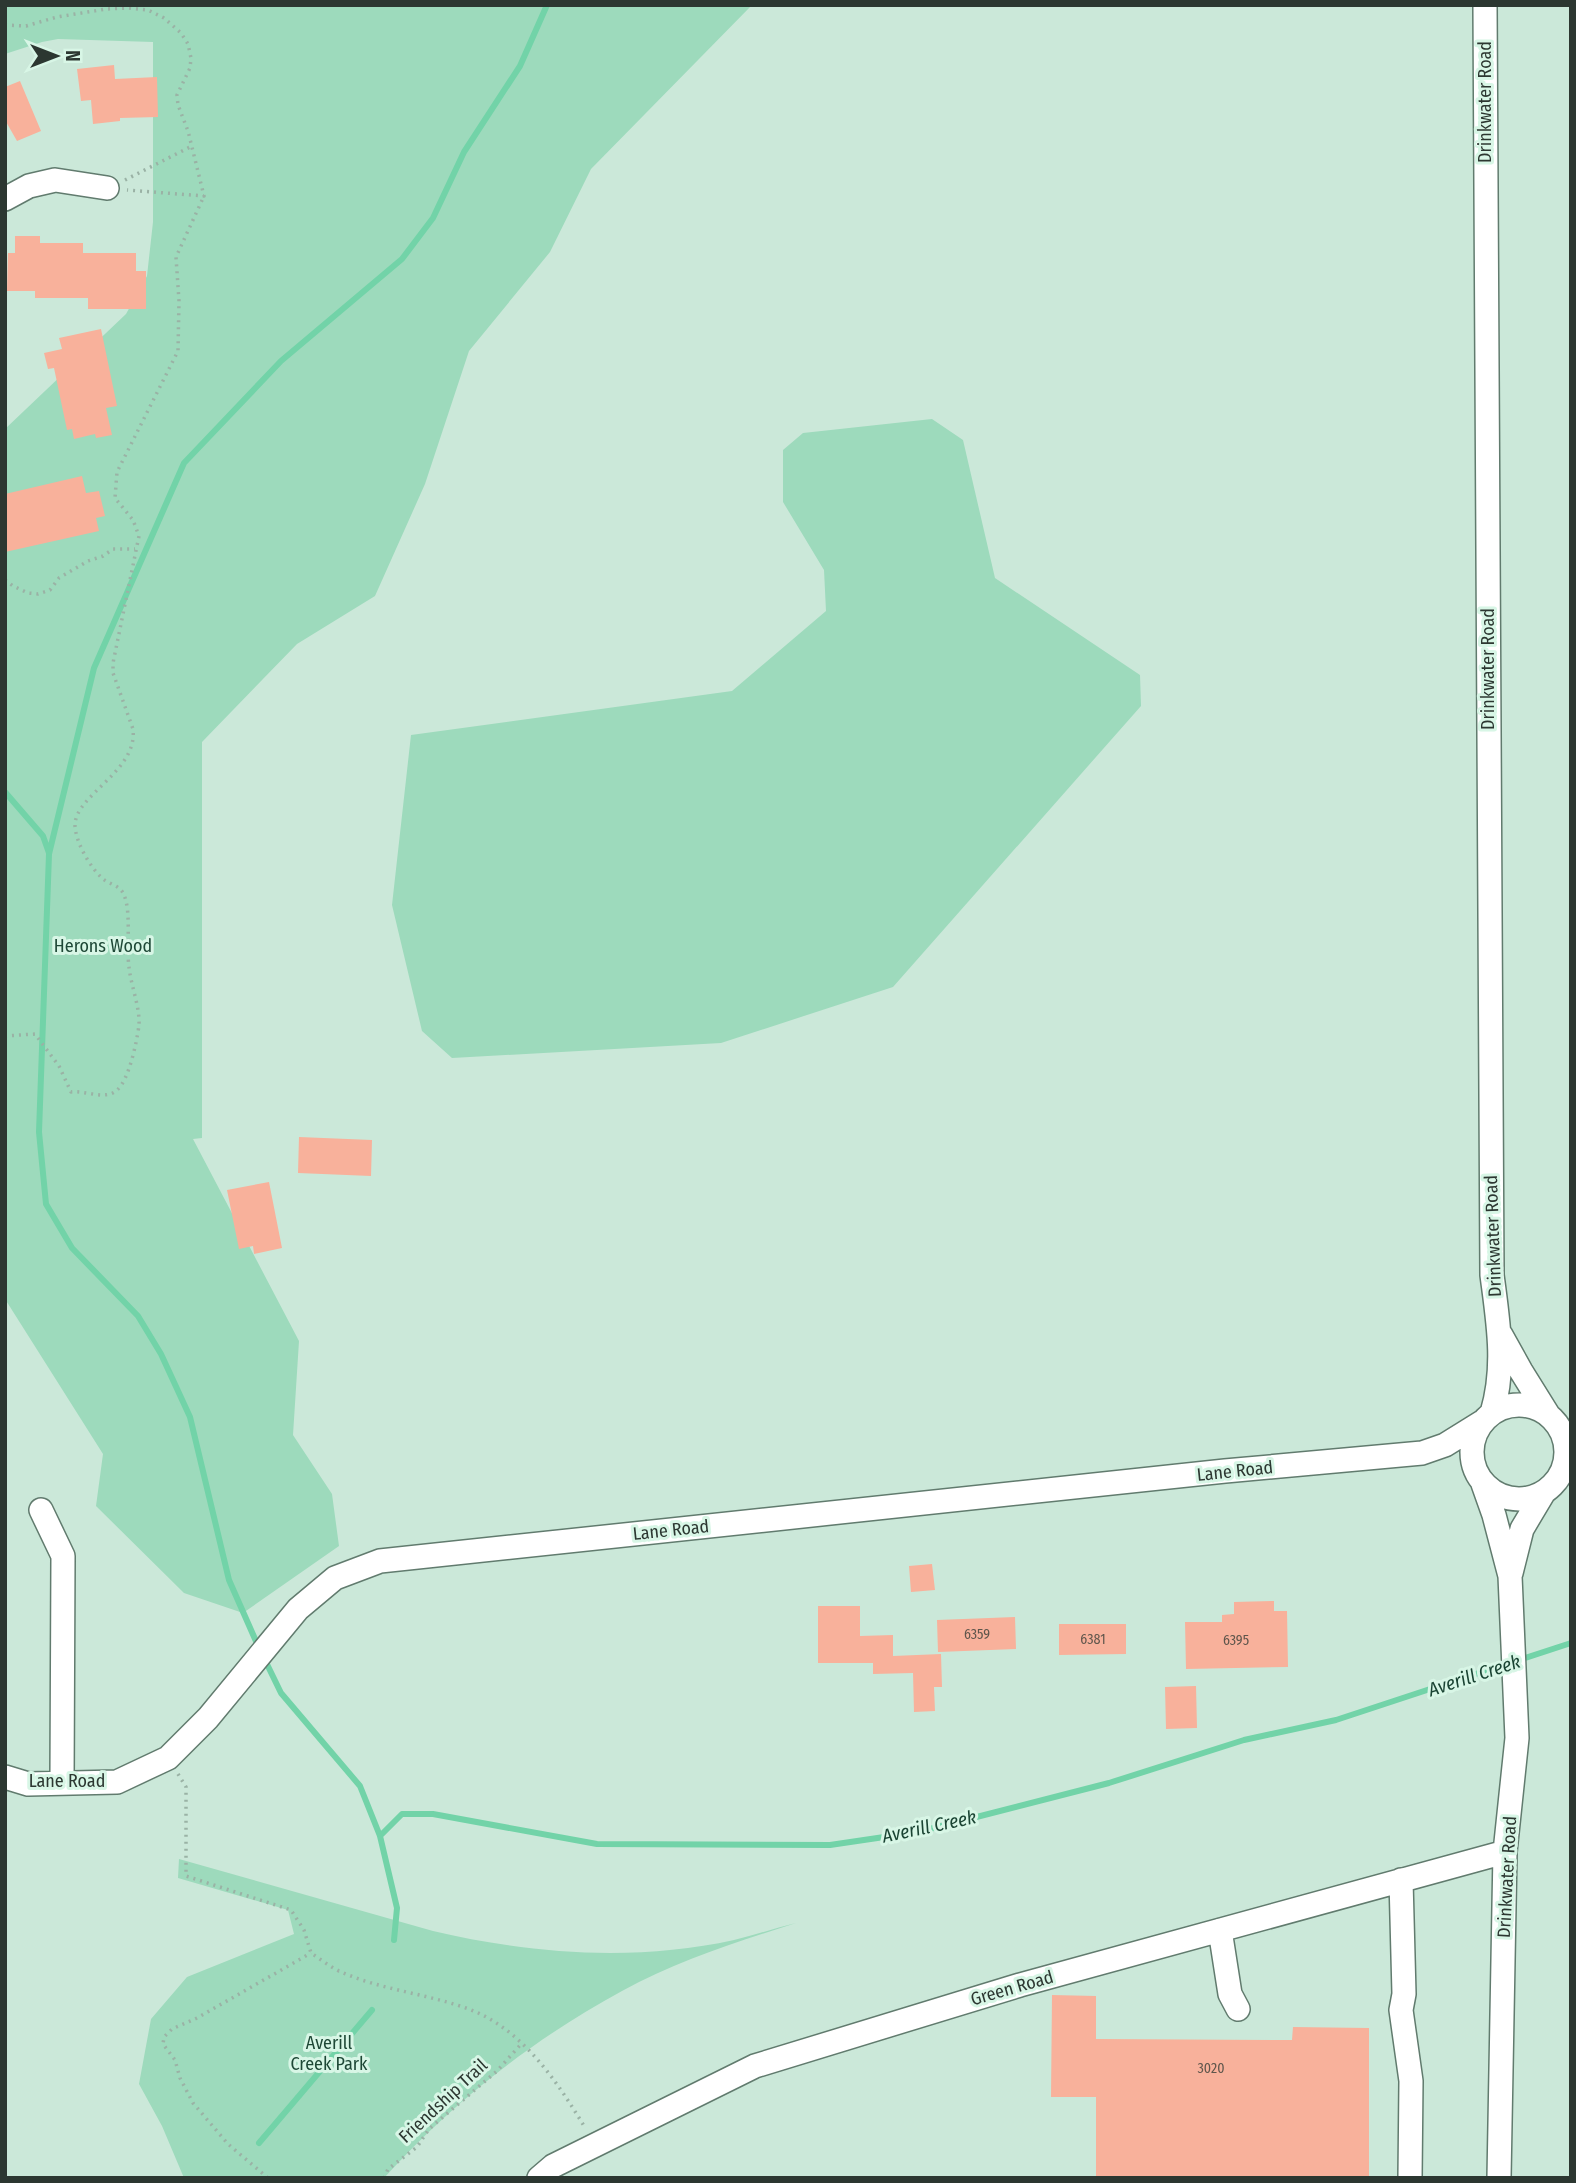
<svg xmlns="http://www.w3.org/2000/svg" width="1576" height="2183" viewBox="0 0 1576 2183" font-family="'Fira Sans Condensed',sans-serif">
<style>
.green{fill:#9ddabc}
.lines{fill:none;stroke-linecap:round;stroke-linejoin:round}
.stream{stroke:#72d3a8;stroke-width:6}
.building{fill:#f8b19b}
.minor-casing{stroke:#617b6e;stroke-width:26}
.path{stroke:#9ab2a5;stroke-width:3.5;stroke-dasharray:2 5;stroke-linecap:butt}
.minor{stroke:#fff;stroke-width:23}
.labels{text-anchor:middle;stroke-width:6;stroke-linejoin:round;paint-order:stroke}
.number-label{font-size:14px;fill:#5f564c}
.street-label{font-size:18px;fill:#2c3731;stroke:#d8f6e6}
.park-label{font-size:18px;fill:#1e4836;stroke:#d8f6e6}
.water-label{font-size:19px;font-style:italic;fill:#1a4433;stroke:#d8f6e6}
</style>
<rect width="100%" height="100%" fill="#cbe8d9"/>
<!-- green -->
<path class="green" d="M5,5H752L591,169L550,252L469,351L425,484L375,596L297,644L202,742V1138L193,1139L299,1341L293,1435L332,1494L339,1546L243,1613L184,1593L96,1506L103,1454L5,1299V429L126,314L147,276L153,222V42L58,39L42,42L5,54Z
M932,419L963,440L995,578L1140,675L1141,706L893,987L721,1043L452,1058L422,1031L392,905L411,735L732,691L826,611L824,570L783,502V450L803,433Z
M179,1859L433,1931C531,1954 634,1962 734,1940C755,1935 775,1928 796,1923C736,1942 677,1961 622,1991C532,2040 453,2102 384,2178H184L162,2126L139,2084L151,2019L187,1977L294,1934L288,1910L178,1878Z"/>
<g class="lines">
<!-- stream -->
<path class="stream" d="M5,792L43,836L49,853
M259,1648L229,1580L190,1417L161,1354L138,1316L72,1248L46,1204L39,1132L49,854L94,668L184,463L281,361L402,259L433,218L464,152L520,66L547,5
M264,1658L281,1693L360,1786L380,1836L397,1908L394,1940
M1519,1660L1571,1643
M380,1836L402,1814H433L597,1844L830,1845L918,1832L1109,1783L1244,1740L1336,1720L1509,1663
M259,2143L372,2010"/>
</g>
<!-- building -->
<path class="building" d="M114,65L115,79L157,77L158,117L120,118V121L93,124L91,100L81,101L77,69Z
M20,81L41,131L17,141L5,120V87Z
M15,236H40V243H83V253H136V271H146V309H88V298H35V291H7L8,253H15Z
M101,329L117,406L106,408L112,435L96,438L95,434L74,439L72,429L67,430L54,368L48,369L44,353L62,349L59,338Z
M82,476L86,493L99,491L105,516L96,518L99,531L5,552V494Z
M299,1137L372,1140L371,1176L298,1173Z
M269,1182L282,1248L254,1254L253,1246L239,1249L227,1190Z
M932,1564L935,1590L911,1592L909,1566Z
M1274,1601V1611H1287L1288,1667L1186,1669L1185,1622H1222V1615L1234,1614V1602Z
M818,1606H860V1636L893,1635V1656L941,1654L942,1687H934L935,1711L914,1712L913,1673L873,1674V1663H818Z
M1015,1617L1016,1649L938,1652L937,1620Z
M1059,1624H1126V1654L1059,1655Z
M1196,1686L1197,1728L1166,1729L1165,1687Z
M1052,1995L1096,1996V2039L1292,2040L1293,2027L1369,2028V2178H1096V2097H1051Z"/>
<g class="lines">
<defs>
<path id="minor" d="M1485,5L1492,1275C1498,1321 1506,1367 1492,1413
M5,199L29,186L55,180L107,188
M1501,1335L1521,1371L1549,1416
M1472 1452a47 47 0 1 1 94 0a47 47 0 1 1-94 0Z
M1483,1484L1494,1515L1510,1576L1517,1738L1505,1852L1499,2178
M41,1510L63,1556L62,1783
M1511,1573L1522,1529L1544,1492
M5,1777L28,1784L117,1782L168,1758L208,1718L298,1609L335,1578L380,1561L1225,1471L1422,1453L1445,1445L1482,1422
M1401,1880L1404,1994L1401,2010L1411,2081L1410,2178
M1220,1930L1230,1994L1238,2009
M539,2178L553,2166L755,2066L1020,1985L1505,1852"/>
</defs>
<!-- minor casing -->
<use href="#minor" class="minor-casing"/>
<!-- path -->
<path class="path" d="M5,25L26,26L57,17L106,9L128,8L148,10L164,18L181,33L188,44L191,58L190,68L177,95L178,105L188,131L204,196L127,190
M125,180L192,146
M5,580L13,586L28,593L38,594L50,590L59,578L88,561L103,556L113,549H135
M5,1036L35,1034L59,1066L71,1092C85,1090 105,1101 117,1090C129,1080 137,1041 139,1025C140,1007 131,986 129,967C126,947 132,909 123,893C119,885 108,884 102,878C90,867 76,843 75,826C74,795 138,772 133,729L113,673V663L139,536L133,520L115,498L117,472L178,351L179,301L176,257L204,196
M178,1774L186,1787V1876L291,1910L304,1930L311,1953C320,1959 329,1966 339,1971C378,1989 422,1993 463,2007C519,2025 555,2078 584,2126
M268,2178L228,2144L193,2103L180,2078L175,2060L163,2044L164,2037L172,2029L197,2018L311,1953
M384,2178L388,2169L417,2147L429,2129L497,2071L522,2043"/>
<!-- minor -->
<use href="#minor" class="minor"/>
</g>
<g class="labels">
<!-- number labels -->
<g class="number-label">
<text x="977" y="1639">6359</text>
<text x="1093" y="1644">6381</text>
<text x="1236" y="1645">6395</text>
<text x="1211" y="2073">3020</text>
</g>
<!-- street labels -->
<g class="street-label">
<text transform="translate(1485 102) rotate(-90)" y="6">Drinkwater Road</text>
<text transform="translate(1488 669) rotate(-90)" y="6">Drinkwater Road</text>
<text transform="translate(1493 1236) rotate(-92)" y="6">Drinkwater Road</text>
<text transform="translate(1235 1471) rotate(-6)" y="6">Lane Road</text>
<text transform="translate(671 1530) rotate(-6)" y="6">Lane Road</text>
<text x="67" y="1787">Lane Road</text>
<text transform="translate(1507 1877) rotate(-87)" y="6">Drinkwater Road</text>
<text transform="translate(1012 1988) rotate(-16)" y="6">Green Road</text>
<text transform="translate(443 2101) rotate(-43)" y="6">Friendship Trail</text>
</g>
<!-- park labels -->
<g class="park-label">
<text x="103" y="952">Herons Wood</text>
<text x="329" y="2049">Averill<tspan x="329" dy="21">Creek Park</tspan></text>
</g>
<!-- water labels -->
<g class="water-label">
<text transform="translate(1474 1675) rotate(-18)" y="7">Averill Creek</text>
<text transform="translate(929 1826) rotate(-12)" y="7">Averill Creek</text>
</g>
</g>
<!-- border -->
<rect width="1576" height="2183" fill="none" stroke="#2c3731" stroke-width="14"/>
<!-- north arrow -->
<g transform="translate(56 56) rotate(90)" stroke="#d8f6e6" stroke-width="5" paint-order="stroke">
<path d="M0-5L12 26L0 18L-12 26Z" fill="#2c3731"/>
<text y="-10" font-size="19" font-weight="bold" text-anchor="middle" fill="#2c3731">N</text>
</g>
</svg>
